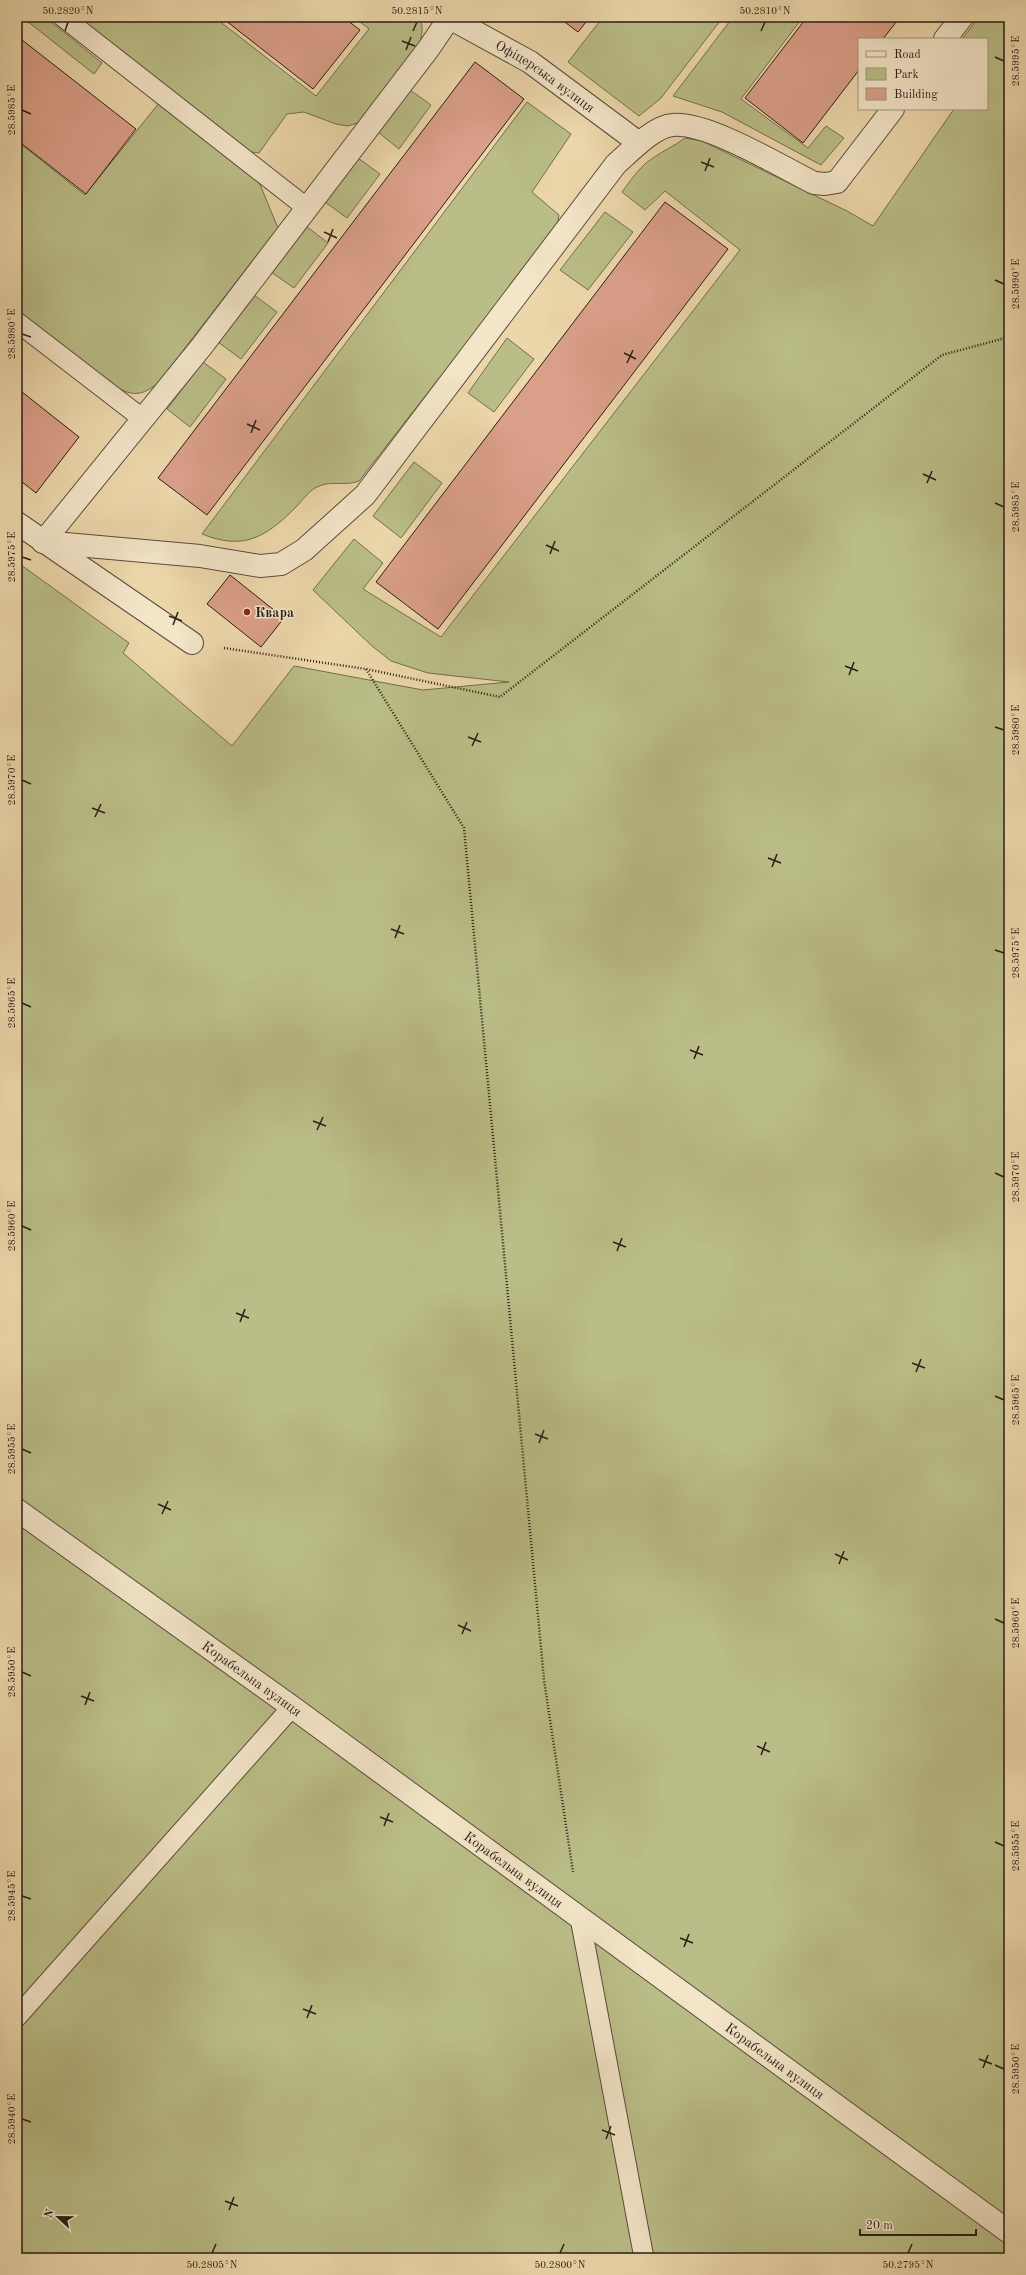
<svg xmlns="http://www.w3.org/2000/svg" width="1026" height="2275" viewBox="0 0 1026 2275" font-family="'Old Standard TT',serif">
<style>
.green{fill:#babd87;stroke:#726e4e}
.building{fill:#da9f89;stroke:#291e16}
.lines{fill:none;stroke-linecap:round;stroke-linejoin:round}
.service-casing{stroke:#5a4c3b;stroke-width:21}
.minor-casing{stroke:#5a4c3b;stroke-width:24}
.path{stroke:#291e16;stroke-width:2.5;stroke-dasharray:1 2;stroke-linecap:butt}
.service{stroke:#f3e5c8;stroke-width:19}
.minor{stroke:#f3e5c8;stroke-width:22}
.ticks{fill:none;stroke:#291e16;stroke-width:1.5}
.poi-dot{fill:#8f2418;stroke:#f3e5c8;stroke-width:1.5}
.labels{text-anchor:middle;stroke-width:3;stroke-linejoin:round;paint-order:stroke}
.street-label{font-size:14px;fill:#291e16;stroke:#f3e5c8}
.poi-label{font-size:14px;font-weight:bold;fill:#291e16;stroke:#f3e5c8;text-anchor:start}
.neatline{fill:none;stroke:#291e16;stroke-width:1.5}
.ticks-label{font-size:10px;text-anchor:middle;fill:#291e16}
</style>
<rect width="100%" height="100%" fill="#ecd7ab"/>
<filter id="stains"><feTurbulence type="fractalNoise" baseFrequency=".005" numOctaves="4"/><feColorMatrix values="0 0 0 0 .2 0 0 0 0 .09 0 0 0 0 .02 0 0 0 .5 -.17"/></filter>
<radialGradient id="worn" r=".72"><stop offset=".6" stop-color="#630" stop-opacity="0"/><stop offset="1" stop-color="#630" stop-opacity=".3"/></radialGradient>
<!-- green -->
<path class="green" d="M30,17H45L102,63L94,74L27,21Z
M76,17H214L316,96L369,29L354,17H419C424,26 422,33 420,43L366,115L357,123L348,126L336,124L304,112L287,114L259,153L245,151Z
M603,17H723L661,98L639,116L568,62Z
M733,17H803L741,99L808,148L826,126L844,138L821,165L722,112L673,96Z
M979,17H1009V2258H17V562L129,643L123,653L232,746L294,666L423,690L509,682L428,673L391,661L372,646L313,590L354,539L383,563L363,589L441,637L740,250L665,191L645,210L622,192C631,180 640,166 653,158C664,150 675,146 685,138L702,141L847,211L873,226L954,109H987V39H962Z
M410,90L431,105L399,149L378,132Z
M527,102L571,134L532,192L559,215L557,227L359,481C345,487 330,479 315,488C308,492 302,501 296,507C266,537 244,551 202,534Z
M159,103L259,182L278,228L157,384C149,390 141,395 131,393C108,390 40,329 17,311V141L85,195Z
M358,158L380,174L347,218L325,202Z
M605,212L633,232L588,290L560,270Z
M306,226L328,243L294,288L271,272Z
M254,295L277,312L241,359L218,342Z
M507,338L534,359L494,412L468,393Z
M203,362L226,379L190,427L167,409Z
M414,462L442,483L401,538L373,516Z"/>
<!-- building -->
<path class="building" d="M221,17H343L360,30L313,89Z
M558,17H590L578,32Z
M807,17H900L883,39H859V70L803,143L745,98Z
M17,36L136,129L86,194L17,140Z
M475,62L524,99L207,515L158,478Z
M665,202L728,249L438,629L376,582Z
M17,388L79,437L36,493L17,478Z
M230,575L284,618L261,647L207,604Z"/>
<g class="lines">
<defs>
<path id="service" d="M63,17L307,208
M17,322L143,419
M580,1918L644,2258
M17,2017L292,1707"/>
<g id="minor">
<path id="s1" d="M448,17L530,62L639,143"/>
<path d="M945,39L962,17"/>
<path d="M17,523L192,643"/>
<path d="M43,542L200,556L260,566L281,564L304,550L365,495L616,164C630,152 654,126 673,125C708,122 780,166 814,183L825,184L837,182L893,109"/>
<path d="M43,542L202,346L429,48L450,17"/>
<path id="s2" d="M17,1510L292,1707L1009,2232"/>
</g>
</defs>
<!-- service casing -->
<use href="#service" class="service-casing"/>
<!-- minor casing -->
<use href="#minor" class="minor-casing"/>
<!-- path -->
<path class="path" d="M224,648L366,669L500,697L942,355L1009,337
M366,669L464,828L544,1680L573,1872"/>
<!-- service -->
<use href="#service" class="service"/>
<!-- minor -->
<use href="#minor" class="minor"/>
</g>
<!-- ticks -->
<path class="ticks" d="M65,31L68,22M413,31L417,22M761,31L765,22M402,41L415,46M406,50L411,37M995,57L1004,61M22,110L31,114M701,162L714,167M705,171L710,158M324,232L337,238M328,242L333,229M995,280L1004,284M22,334L31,337M624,353L636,359M627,363L633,350M247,424L260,430M251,433L256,420M923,474L936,480M927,483L932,471M995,503L1004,507M546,545L559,551M550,554L555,541M22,557L31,560M169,616L182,621M173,625L178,612M845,666L858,671M849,675L854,662M995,727L1004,730M468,737L481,742M472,746L478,733M22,780L31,784M92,808L105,813M95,817L101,804M768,858L781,863M772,867L777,854M391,929L404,934M395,938L400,925M995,950L1004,953M22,1003L31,1007M690,1050L703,1055M694,1059L699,1046M313,1121L326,1126M317,1130L323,1117M995,1173L1004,1177M22,1226L31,1230M613,1242L626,1247M617,1251L622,1238M236,1313L249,1318M240,1322L245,1309M912,1363L925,1368M916,1372L921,1359M995,1396L1004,1400M535,1434L548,1439M539,1443L544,1430M22,1449L31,1453M158,1504L171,1510M162,1514L168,1501M835,1554L848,1560M839,1564L844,1551M995,1619L1004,1623M458,1625L471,1631M462,1634L467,1622M22,1672L31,1676M81,1696L94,1701M85,1705L90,1692M757,1746L770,1752M761,1755L766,1742M380,1817L393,1822M384,1826L389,1813M995,1842L1004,1846M22,1896L31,1899M680,1938L693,1943M684,1947L689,1934M303,2009L316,2014M307,2018L312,2005M979,2059L992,2064M995,2065L1004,2069M983,2068L988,2055M22,2119L31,2122M602,2130L615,2135M606,2139L611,2126M225,2201L238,2206M229,2210L234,2197M212,2253L216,2244M560,2253L564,2244M908,2253L912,2244"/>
<!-- markers -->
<circle class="poi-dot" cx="247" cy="612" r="4"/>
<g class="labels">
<!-- street labels -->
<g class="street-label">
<text dy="5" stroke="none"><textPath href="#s1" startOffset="114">Офіцерська вулиця</textPath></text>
<text dy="5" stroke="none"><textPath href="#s2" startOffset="289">Корабельна вулиця</textPath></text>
<text dy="5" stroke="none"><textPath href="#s2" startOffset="613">Корабельна вулиця</textPath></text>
<text dy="5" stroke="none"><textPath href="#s2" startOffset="937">Корабельна вулиця</textPath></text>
</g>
<!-- poi labels -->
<g class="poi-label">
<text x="255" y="617">Квара</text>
</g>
</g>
<!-- margin -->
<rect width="1026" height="2275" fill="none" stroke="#ecd7ab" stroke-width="44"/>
<!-- legend -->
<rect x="858" y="38" width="130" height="72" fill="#f3e5c8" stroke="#a29581"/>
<rect x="866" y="51" width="20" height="6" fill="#f3e5c8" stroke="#a29581"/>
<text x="894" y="58" font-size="12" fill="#291e16">Road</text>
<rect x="866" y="68" width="20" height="12" fill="#babd87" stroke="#a29581"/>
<text x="894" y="78" font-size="12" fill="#291e16">Park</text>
<rect x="866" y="88" width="20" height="12" fill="#da9f89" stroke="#a29581"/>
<text x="894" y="98" font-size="12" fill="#291e16">Building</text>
<!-- north arrow -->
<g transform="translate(58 2217) rotate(292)" stroke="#f3e5c8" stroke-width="3" paint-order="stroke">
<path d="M0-3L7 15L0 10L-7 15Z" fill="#291e16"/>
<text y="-6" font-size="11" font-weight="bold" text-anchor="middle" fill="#291e16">N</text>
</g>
<!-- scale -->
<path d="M860 2229v6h116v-6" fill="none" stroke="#291e16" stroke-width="2"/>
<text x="866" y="2229" font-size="12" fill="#291e16" stroke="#f3e5c8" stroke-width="3" paint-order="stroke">20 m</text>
<rect x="22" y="22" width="982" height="2231" class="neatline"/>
<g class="ticks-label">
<text x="68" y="14">50.2820°N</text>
<text x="417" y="14">50.2815°N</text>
<text x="765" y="14">50.2810°N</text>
<text transform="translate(1015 61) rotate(-90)" y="4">28.5995°E</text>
<text transform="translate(11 110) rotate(-90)" y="4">28.5985°E</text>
<text transform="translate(1015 284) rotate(-90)" y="4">28.5990°E</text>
<text transform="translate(11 334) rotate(-90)" y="4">28.5980°E</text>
<text transform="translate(1015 507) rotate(-90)" y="4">28.5985°E</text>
<text transform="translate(11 557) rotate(-90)" y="4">28.5975°E</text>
<text transform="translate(1015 730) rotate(-90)" y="4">28.5980°E</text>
<text transform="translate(11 780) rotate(-90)" y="4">28.5970°E</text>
<text transform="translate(1015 953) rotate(-90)" y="4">28.5975°E</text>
<text transform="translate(11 1003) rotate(-90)" y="4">28.5965°E</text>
<text transform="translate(1015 1177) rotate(-90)" y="4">28.5970°E</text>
<text transform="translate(11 1226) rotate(-90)" y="4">28.5960°E</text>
<text transform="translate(1015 1400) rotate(-90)" y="4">28.5965°E</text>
<text transform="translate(11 1449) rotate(-90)" y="4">28.5955°E</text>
<text transform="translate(1015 1623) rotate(-90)" y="4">28.5960°E</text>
<text transform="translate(11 1672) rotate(-90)" y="4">28.5950°E</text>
<text transform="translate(1015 1846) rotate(-90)" y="4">28.5955°E</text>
<text transform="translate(11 1896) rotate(-90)" y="4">28.5945°E</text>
<text transform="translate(1015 2069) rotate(-90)" y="4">28.5950°E</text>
<text transform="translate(11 2119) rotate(-90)" y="4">28.5940°E</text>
<text x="212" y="2268">50.2805°N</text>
<text x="560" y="2268">50.2800°N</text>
<text x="908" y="2268">50.2795°N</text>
</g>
<rect width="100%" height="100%" filter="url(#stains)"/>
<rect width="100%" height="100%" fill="url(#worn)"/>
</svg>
